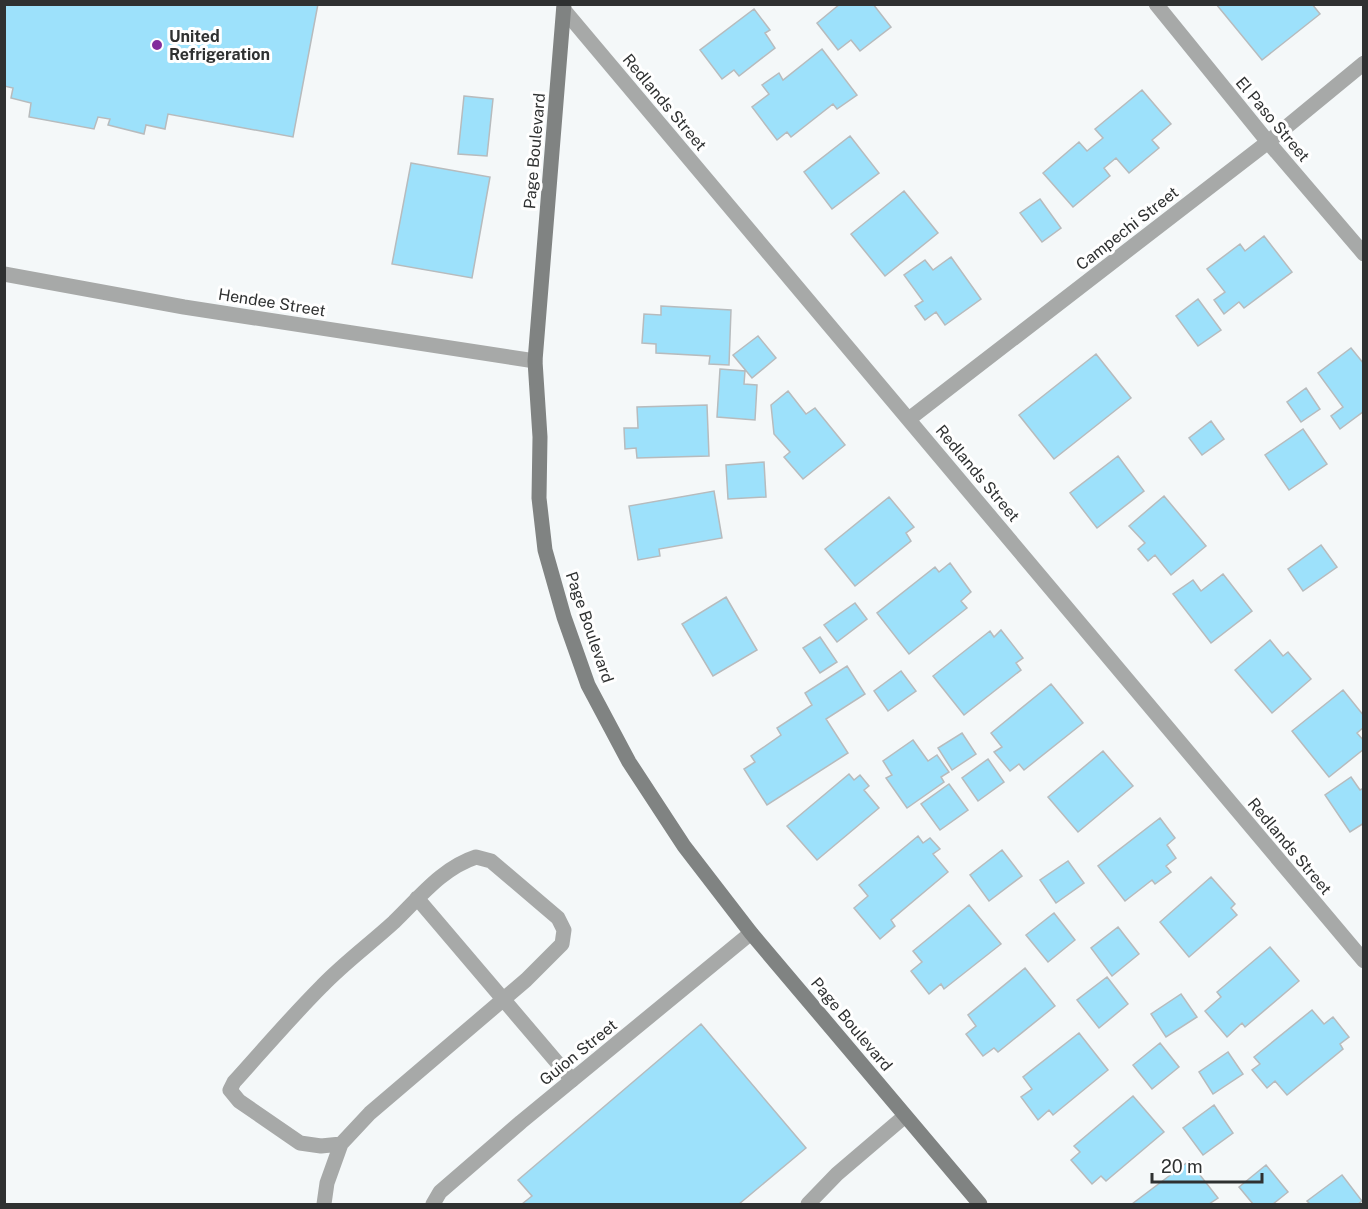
<svg xmlns="http://www.w3.org/2000/svg" width="1368" height="1209" viewBox="0 0 1368 1209" font-family="'Public Sans',sans-serif">
<style>
.building{fill:#9de1fb;stroke:#b7bbbd;stroke-width:1.5}
.lines{fill:none;stroke-linecap:round;stroke-linejoin:round}
.lane{stroke:#a7a9a8;stroke-width:15}
.street{stroke:#a7a9a8;stroke-width:15}
.secondary{stroke:#808382;stroke-width:15}
.poi-dot{fill:#822d9c;stroke:#fff;stroke-width:2}
.labels{text-anchor:middle;stroke-width:6;stroke-linejoin:round;paint-order:stroke}
.poi-label{font-size:16px;font-weight:bold;fill:#2f3131;stroke:#fff;text-anchor:start}
.street-label{font-size:16px;fill:#2f3131;stroke:#fff}
</style>
<rect width="100%" height="100%" fill="#f4f8f9"/>
<!-- building -->
<path class="building" d="M4,4H318L293,137L168,114L165,129L146,125L144,134L108,125L110,119L98,117L94,129L29,117L31,103L11,98L13,88L4,86Z
M840,4H873L891,27L860,51L851,40L838,50L817,23Z
M1216,4H1312L1320,14L1262,60Z
M754,9L770,30L765,33L775,48L739,76L734,70L722,79L700,50Z
M822,49L857,95L837,109L833,104L791,137L787,132L777,140L752,107L769,94L762,85L779,73L783,80Z
M1142,90L1171,124L1152,140L1159,148L1129,173L1116,158L1104,168L1110,176L1073,207L1043,173L1079,142L1087,151L1103,138L1095,129Z
M464,96L493,99L487,156L458,154Z
M850,136L879,173L832,209L804,172Z
M411,163L490,177L472,278L392,264Z
M904,191L938,233L885,276L851,234Z
M1040,199L1061,228L1042,242L1020,213Z
M1264,236L1292,272L1244,308L1239,302L1224,314L1214,300L1225,292L1207,269L1240,244L1245,251Z
M951,257L981,299L945,325L936,312L925,320L915,306L923,301L904,275L925,260L933,270Z
M1198,299L1221,330L1198,346L1176,316Z
M661,306L731,310L729,365L709,364L710,356L656,353V344L642,343L644,314L661,315Z
M758,336L776,358L752,378L733,355Z
M1351,348L1364,364V411L1340,429L1331,416L1343,407L1318,373Z
M1096,354L1131,398L1054,459L1019,415Z
M720,369L745,371L744,384L757,385L755,420L717,417Z
M1306,388L1320,409L1301,422L1287,402Z
M788,391L806,414L815,408L845,445L803,479L784,457L790,452L774,434L771,405Z
M707,405L709,456L637,458L636,448L625,449L624,428H638L637,407Z
M1211,421L1224,439L1202,455L1189,438Z
M1303,429L1327,464L1289,490L1265,455Z
M1118,456L1144,491L1097,528L1070,493Z
M764,462L766,497L728,499L726,465Z
M714,491L722,538L659,549L660,556L638,560L629,506Z
M1164,496L1206,546L1171,575L1155,555L1148,561L1138,549L1145,543L1129,526Z
M889,497L914,527L906,533L911,541L855,586L825,549Z
M1321,545L1337,567L1303,591L1288,569Z
M950,563L971,592L961,601L967,608L909,654L877,613L935,567L939,572Z
M1223,574L1252,611L1211,643L1173,594L1193,580L1201,591Z
M726,597L757,650L713,676L682,624Z
M855,603L867,619L837,642L824,625Z
M1001,630L1023,658L1016,663L1021,670L964,715L933,676L990,631L994,637Z
M820,637L837,662L820,673L803,648Z
M1270,640L1283,656L1288,652L1311,679L1272,713L1235,670Z
M847,666L865,694L826,719L848,753L767,805L744,769L755,762L751,756L781,735L777,728L812,705L805,693Z
M901,671L916,691L888,711L874,691Z
M1051,684L1083,723L1024,770L1019,764L1010,771L994,752L1002,747L991,733Z
M1343,690L1364,716V727L1357,733L1364,741V749L1329,777L1292,731Z
M962,733L976,754L952,770L938,748Z
M913,740L928,761L937,755L949,772L941,777L944,782L907,808L886,778L892,775L883,761Z
M1103,751L1133,786L1078,832L1048,797Z
M988,759L1004,782L978,801L962,778Z
M849,774L854,780L860,775L869,786L864,790L879,808L817,860L787,826Z
M1351,777L1360,790L1364,788V823L1350,832L1325,795Z
M949,784L968,810L940,830L921,804Z
M1160,818L1175,838L1167,845L1176,858L1166,866L1171,872L1155,884L1152,880L1125,901L1098,866Z
M918,836L923,843L930,838L940,849L933,854L948,872L891,920L895,926L880,939L854,908L868,896L859,885Z
M1002,850L1022,876L989,901L970,875Z
M1068,861L1084,883L1056,903L1040,880Z
M1211,877L1235,904L1231,908L1237,915L1189,957L1160,922Z
M969,905L1001,944L944,989L941,984L929,994L911,971L922,962L913,951Z
M1054,913L1075,940L1048,962L1026,935Z
M1118,927L1139,954L1112,976L1091,948Z
M1270,947L1299,981L1245,1027L1242,1023L1227,1037L1205,1011L1221,997L1217,992Z
M1025,968L1055,1006L998,1052L994,1048L983,1056L966,1034L976,1026L968,1015Z
M1107,977L1128,1004L1099,1028L1077,1000Z
M1181,994L1197,1017L1166,1037L1151,1014Z
M1312,1010L1324,1024L1333,1017L1349,1037L1340,1044L1343,1049L1287,1095L1275,1081L1267,1088L1252,1070L1260,1064L1254,1057Z
M701,1024L806,1148L739,1204H522L532,1196L518,1180Z
M1079,1033L1108,1070L1053,1115L1049,1110L1038,1120L1021,1097L1032,1089L1023,1077Z
M1160,1043L1179,1067L1152,1089L1133,1065Z
M1228,1052L1243,1074L1213,1094L1199,1072Z
M1133,1096L1164,1132L1106,1181L1101,1176L1092,1184L1071,1160L1080,1152L1074,1146Z
M1214,1105L1233,1133L1203,1155L1183,1128Z
M1189,1161L1218,1198L1209,1204H1132Z
M1266,1165L1288,1192L1273,1204H1253L1239,1187Z
M1342,1175L1362,1201L1358,1204H1310L1307,1201Z"/>
<g class="lines">
<!-- lane -->
<path class="lane" d="M476,857L491,861L558,918L564,930L562,944L526,980L370,1113L341,1144L321,1146L300,1143L239,1101L230,1090L234,1082C263,1050 291,1017 322,986C344,963 370,944 394,922C419,898 442,868 476,857Z
M417,898L572,1080
M324,1204L327,1183L341,1144
M808,1204L837,1174L905,1116"/>
<!-- street -->
<path class="street" d="M1156,4L1268,142L1364,254
M564,10L1364,961
M4,274L184,307L535,361
M909,419L1268,142L1364,63
M433,1204L440,1192L521,1122L751,933"/>
<!-- secondary -->
<path class="secondary" d="M564,4L535,361L540,437L539,498L545,550L564,617L588,685L629,762L684,846L751,933L980,1204"/>
</g>
<!-- markers -->
<circle class="poi-dot" cx="157" cy="45" r="6"/>
<g class="labels">
<!-- poi labels -->
<g class="poi-label">
<text x="169" y="42">United<tspan x="169" dy="18">Refrigeration</tspan></text>
</g>
<!-- street labels -->
<g class="street-label">
<text transform="translate(665 102) rotate(50)" y="6">Redlands Street</text>
<text transform="translate(1273 119) rotate(50)" y="6">El Paso Street</text>
<text transform="translate(534 151) rotate(-85)" y="6">Page Boulevard</text>
<text transform="translate(1127 228) rotate(-38)" y="6">Campechi Street</text>
<text transform="translate(272 302) rotate(9)" y="6">Hendee Street</text>
<text transform="translate(978 473) rotate(50)" y="6">Redlands Street</text>
<text transform="translate(590 627) rotate(71)" y="6">Page Boulevard</text>
<text transform="translate(1290 846) rotate(50)" y="6">Redlands Street</text>
<text transform="translate(852 1024) rotate(50)" y="6">Page Boulevard</text>
<text transform="translate(578 1052) rotate(-39)" y="6">Guion Street</text>
</g>
</g>
<!-- border -->
<rect width="1368" height="1209" fill="none" stroke="#2f3131" stroke-width="12"/>
<!-- scale -->
<path d="M1152 1173v9h110v-9" fill="none" stroke="#2f3131" stroke-width="3"/>
<text x="1161" y="1173" font-size="18" fill="#2f3131" stroke="#ffffff" stroke-width="4.5" paint-order="stroke">20 m</text>
</svg>
